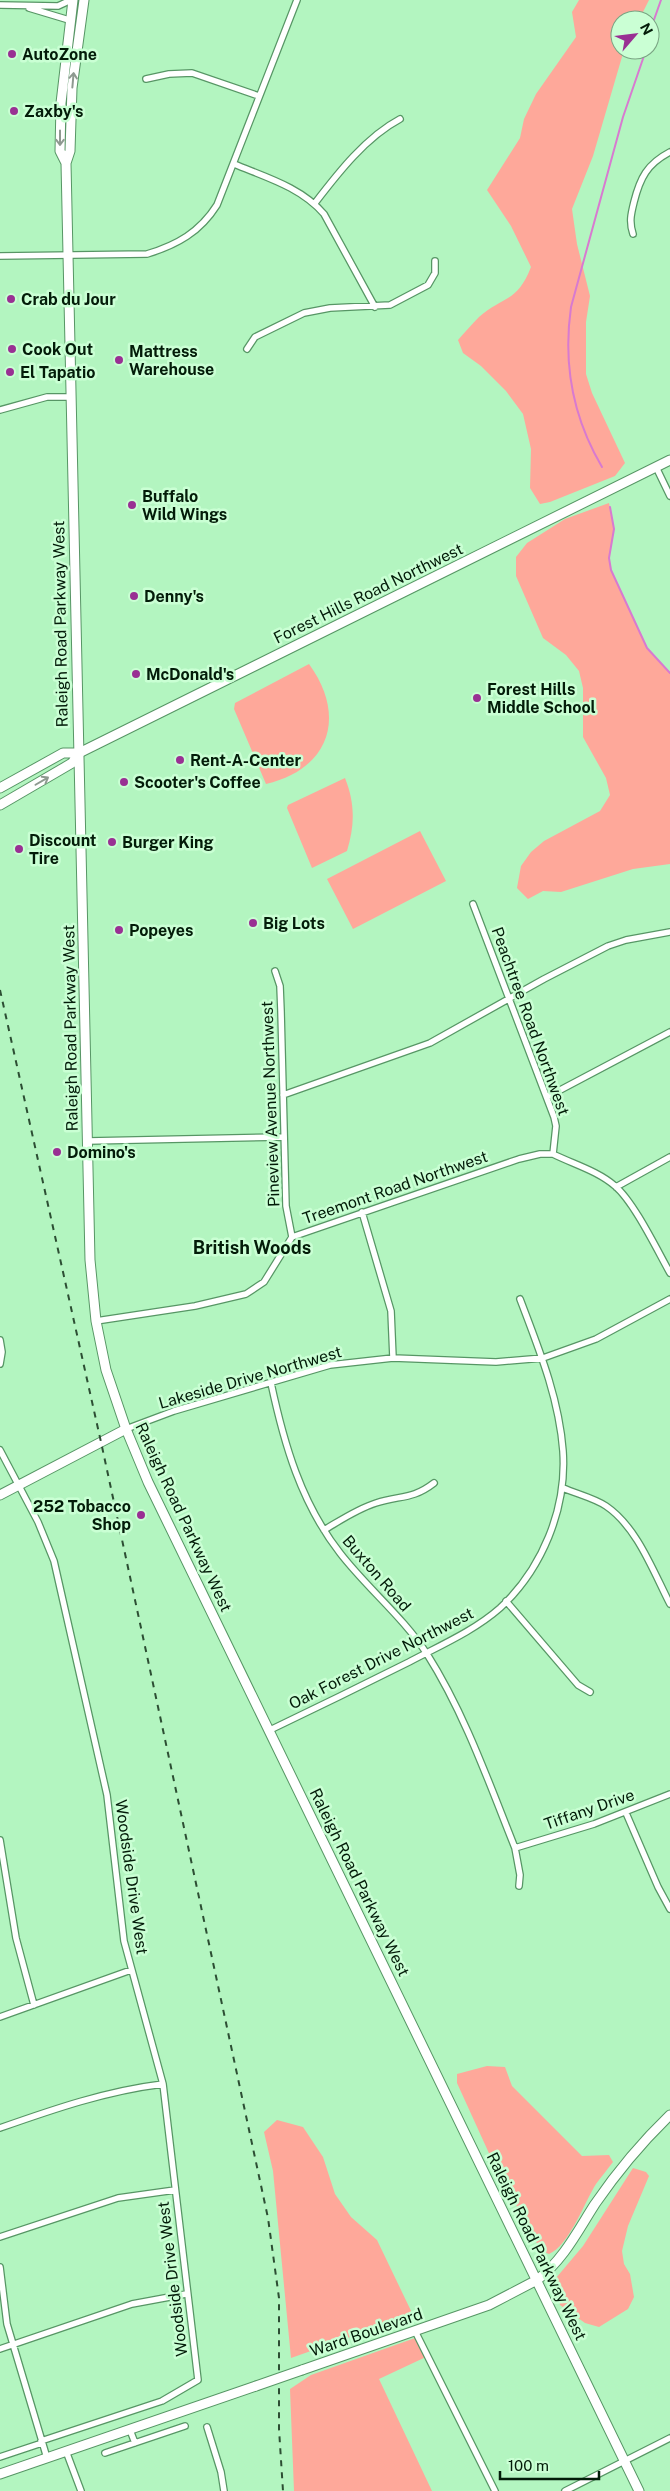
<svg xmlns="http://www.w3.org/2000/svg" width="670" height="2491" viewBox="0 0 670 2491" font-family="'Public Sans',sans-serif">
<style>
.green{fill:#fea89a}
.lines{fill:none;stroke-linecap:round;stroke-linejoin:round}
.stream{stroke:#d87ad0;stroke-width:2}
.street-casing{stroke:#579665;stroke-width:8}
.secondary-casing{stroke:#579665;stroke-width:11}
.primary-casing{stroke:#579665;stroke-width:11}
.street{stroke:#fff;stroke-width:5.5}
.secondary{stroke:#fff;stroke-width:9}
.primary{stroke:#fff;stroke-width:9}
.rail{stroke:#2c4e33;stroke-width:2;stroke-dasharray:6 6;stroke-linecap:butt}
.primary-bridge-casing{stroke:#579665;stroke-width:11;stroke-linecap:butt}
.primary-bridge{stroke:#fff;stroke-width:9}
.oneway{stroke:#8e9990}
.poi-dot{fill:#993093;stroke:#caffd4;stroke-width:2}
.labels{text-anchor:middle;stroke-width:5;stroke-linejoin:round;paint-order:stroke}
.poi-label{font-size:16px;font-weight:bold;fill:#031c09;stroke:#caffd4;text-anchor:start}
.street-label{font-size:16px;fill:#031c09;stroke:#caffd4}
.neighbourhood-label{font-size:18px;font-weight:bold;fill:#031c09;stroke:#caffd4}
</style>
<rect width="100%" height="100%" fill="#b3f5c0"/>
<!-- green -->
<path class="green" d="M579,0H649L639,20H620V50H624L593,156L572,209L577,244L590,296L586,322V374L592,393L625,463L615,476L550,502L540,504L530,488L531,449L523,414L506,391L481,366L463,353L458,340C465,332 472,324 479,317C503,296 517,303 531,267L511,226L487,190L520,138L524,119L536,94L576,37L572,12Z
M609,503L614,529L609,558L611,570L647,648L670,673V864L633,869L561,892L543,891L528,899L517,888L521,866L531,852L544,841L600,811L610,795L606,778L583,737V688L579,671L566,655L543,638L516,576V557L527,543L565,519Z
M309,664C347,716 330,769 266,784L234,709L235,703Z
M345,778C355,803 355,825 347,851L312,868L287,808L288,805Z
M420,831L446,881L353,929L327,879Z
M487,2066L505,2067L512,2086L582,2156L609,2155L613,2162C607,2170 601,2177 596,2184C584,2203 569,2246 549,2254L544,2252L536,2242L493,2162L457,2083V2074Z
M277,2120L303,2127L323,2157L335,2194L351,2217L377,2240L413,2315L291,2358L273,2171L264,2132Z
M633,2168L646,2172L649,2176L628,2226L622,2251L624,2264L630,2274L634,2297L628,2309L599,2327L585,2323L560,2305L556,2278L583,2246Z
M418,2337L428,2356L379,2379L432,2491H294L290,2389L311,2375Z"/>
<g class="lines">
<!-- stream -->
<path class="stream" d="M650,31L661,0
M602,467C573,418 563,363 571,307L623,117L646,50
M610,507L614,529L609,558L611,570L647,648L670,673"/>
<defs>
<path id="street" d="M0,5L58,6L71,0
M29,8L69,20
M146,79L169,74L192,73L259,96
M234,164C265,177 301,187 324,214L375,307
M315,203C338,173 366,137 400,119
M633,234C629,222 631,214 634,202C640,178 647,164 670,152
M0,256L147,254C177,245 200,232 217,205L297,0
M247,349L255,337L304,313L330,308L390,305L428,285L435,273V261
M0,410L47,397H70
M656,467L670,496
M473,904L554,1117L556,1126L553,1154C573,1164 598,1171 615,1186C634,1202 657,1250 670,1273
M275,971L280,986L281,1011L286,1206L292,1237
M283,1095L430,1043L544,979L608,946L626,940L670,932
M547,1097L670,1032
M88,1141L284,1137
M616,1187L670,1157
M362,1212L391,1311L393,1358
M96,1321L195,1306L246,1294L264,1282L292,1237L519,1159L540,1154H553
M0,1340L2,1352L0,1364
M271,1383C284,1444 301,1503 340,1553C367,1588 403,1617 427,1654C465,1714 489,1783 515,1848L520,1875L519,1886
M126,1429L174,1411L330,1365L393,1358L496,1362L543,1358L596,1339L670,1299
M0,1450L38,1522L54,1561L107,1795L124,1941L163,2084L198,2380L162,2401L41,2441
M563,1488C577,1494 594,1498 606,1506C637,1527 653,1571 670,1604
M324,1530C341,1520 357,1509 376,1503C400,1495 412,1500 434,1483
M506,1601L578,1685L590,1692
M270,1730C316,1708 363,1685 409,1662C439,1646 474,1631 500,1608C542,1569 567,1509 563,1451C559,1398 539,1349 520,1299
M626,1813L658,1887L670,1909
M0,1840L16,1938L34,2005
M515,1848L594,1824L670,1794
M0,2017L131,1970
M0,2128C54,2109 106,2091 163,2084
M0,2237L118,2198L175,2190
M0,2267L7,2324L47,2458
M415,2331L495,2491
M0,2349L132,2304L186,2294
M207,2427L221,2472L224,2491
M130,2430L135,2443
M66,2451L81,2491
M105,2453L185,2426
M0,2457L42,2443
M565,2491L670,2438"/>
<path id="secondary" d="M0,788L63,753H79L670,460
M0,805L72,763L79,753
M0,1495L126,1429
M537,2280C564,2259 577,2232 595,2204C617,2172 642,2142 670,2115"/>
<path id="primary" d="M84,0L72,88L70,151L66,163L90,1260L96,1321L106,1370L126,1429L148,1482L639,2491
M66,163L60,151L61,103L73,0
M302,2370L489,2305L537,2280
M0,2474L256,2386"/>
</defs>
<!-- street casing -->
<use href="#street" class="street-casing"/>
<!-- secondary casing -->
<use href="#secondary" class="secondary-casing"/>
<!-- primary casing -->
<use href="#primary" class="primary-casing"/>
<!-- street -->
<use href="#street" class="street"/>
<!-- secondary -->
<use href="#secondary" class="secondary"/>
<!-- primary -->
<use href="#primary" class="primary"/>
<!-- rail -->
<path class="rail" d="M0,990L101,1442L268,2218L279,2298V2429L283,2491"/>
<defs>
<path id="primary-bridge" d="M256,2386L302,2370"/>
</defs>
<!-- primary-bridge casing -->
<use href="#primary-bridge" class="primary-bridge-casing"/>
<!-- primary-bridge -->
<use href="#primary-bridge" class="primary-bridge"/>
</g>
<!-- one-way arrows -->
<defs><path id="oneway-shaft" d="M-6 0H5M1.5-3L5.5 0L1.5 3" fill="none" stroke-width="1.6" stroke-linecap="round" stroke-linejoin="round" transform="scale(1.25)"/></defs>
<g class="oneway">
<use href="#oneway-shaft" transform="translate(73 80) rotate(-85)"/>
<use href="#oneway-shaft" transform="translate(60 138) rotate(90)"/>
<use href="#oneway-shaft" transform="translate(42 781) rotate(-30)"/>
</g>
<!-- markers -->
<g class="poi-dot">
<circle cx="12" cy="54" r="5"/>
<circle cx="14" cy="111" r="5"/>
<circle cx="11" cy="299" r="5"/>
<circle cx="12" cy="349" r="5"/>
<circle cx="119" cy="360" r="5"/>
<circle cx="10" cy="372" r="5"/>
<circle cx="132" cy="505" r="5"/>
<circle cx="134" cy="596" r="5"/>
<circle cx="136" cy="674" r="5"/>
<circle cx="477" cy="698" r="5"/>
<circle cx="180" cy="760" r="5"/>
<circle cx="124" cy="782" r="5"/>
<circle cx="112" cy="842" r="5"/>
<circle cx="19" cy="849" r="5"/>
<circle cx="253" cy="923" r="5"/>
<circle cx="119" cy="930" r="5"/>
<circle cx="57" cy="1152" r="5"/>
<circle cx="141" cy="1515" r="5"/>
</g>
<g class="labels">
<!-- poi labels -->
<g class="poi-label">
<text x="22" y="60">AutoZone</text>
<text x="24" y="117">Zaxby's</text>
<text x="21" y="305">Crab du Jour</text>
<text x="22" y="355">Cook Out</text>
<text x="129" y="357">Mattress<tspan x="129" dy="18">Warehouse</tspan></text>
<text x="20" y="378">El Tapatio</text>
<text x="142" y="502">Buffalo<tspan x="142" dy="18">Wild Wings</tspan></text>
<text x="144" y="602">Denny's</text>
<text x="146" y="680">McDonald's</text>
<text x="487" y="695">Forest Hills<tspan x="487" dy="18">Middle School</tspan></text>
<text x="190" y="766">Rent-A-Center</text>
<text x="134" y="788">Scooter's Coffee</text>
<text x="29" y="846">Discount<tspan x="29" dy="18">Tire</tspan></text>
<text x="122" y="848">Burger King</text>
<text x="263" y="929">Big Lots</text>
<text x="129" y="936">Popeyes</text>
<text x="67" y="1158">Domino's</text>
<text x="131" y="1512" text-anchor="end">252 Tobacco<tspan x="131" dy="18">Shop</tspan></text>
</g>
<!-- street labels -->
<g class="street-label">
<text transform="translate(368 593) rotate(-26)" y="6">Forest Hills Road Northwest</text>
<text transform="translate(60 624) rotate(-91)" y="6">Raleigh Road Parkway West</text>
<text transform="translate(531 1021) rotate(70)" y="6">Peachtree Road Northwest</text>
<text transform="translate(70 1028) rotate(-91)" y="6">Raleigh Road Parkway West</text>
<text transform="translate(270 1104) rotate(-92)" y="6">Pineview Avenue Northwest</text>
<text transform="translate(395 1187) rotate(-19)" y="6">Treemont Road Northwest</text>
<text transform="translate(250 1377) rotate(-16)" y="6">Lakeside Drive Northwest</text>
<text transform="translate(184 1517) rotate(65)" y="6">Raleigh Road Parkway West</text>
<text transform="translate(377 1573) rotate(49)" y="6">Buxton Road</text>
<text transform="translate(381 1658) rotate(-27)" y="6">Oak Forest Drive Northwest</text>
<text transform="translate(589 1809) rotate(-19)" y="6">Tiffany Drive</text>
<text transform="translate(132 1877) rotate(82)" y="6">Woodside Drive West</text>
<text transform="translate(360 1882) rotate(64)" y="6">Raleigh Road Parkway West</text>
<text transform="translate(537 2246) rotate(64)" y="6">Raleigh Road Parkway West</text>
<text transform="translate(172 2279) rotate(-97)" y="6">Woodside Drive West</text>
<text transform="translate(366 2332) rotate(-19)" y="6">Ward Boulevard</text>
</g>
<!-- neighbourhood labels -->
<g class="neighbourhood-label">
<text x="252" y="1254">British Woods</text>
</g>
</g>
<!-- north arrow -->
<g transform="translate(635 35) rotate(62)"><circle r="24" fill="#caffd4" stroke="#7aa483"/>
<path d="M0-4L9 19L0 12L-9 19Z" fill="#993093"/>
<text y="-8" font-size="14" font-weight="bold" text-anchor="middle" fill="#031c09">N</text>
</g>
<!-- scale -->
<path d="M500 2471v8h99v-8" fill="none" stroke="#031c09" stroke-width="2.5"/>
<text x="508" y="2471" font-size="15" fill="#031c09" stroke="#caffd4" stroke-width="4" paint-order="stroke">100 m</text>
</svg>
